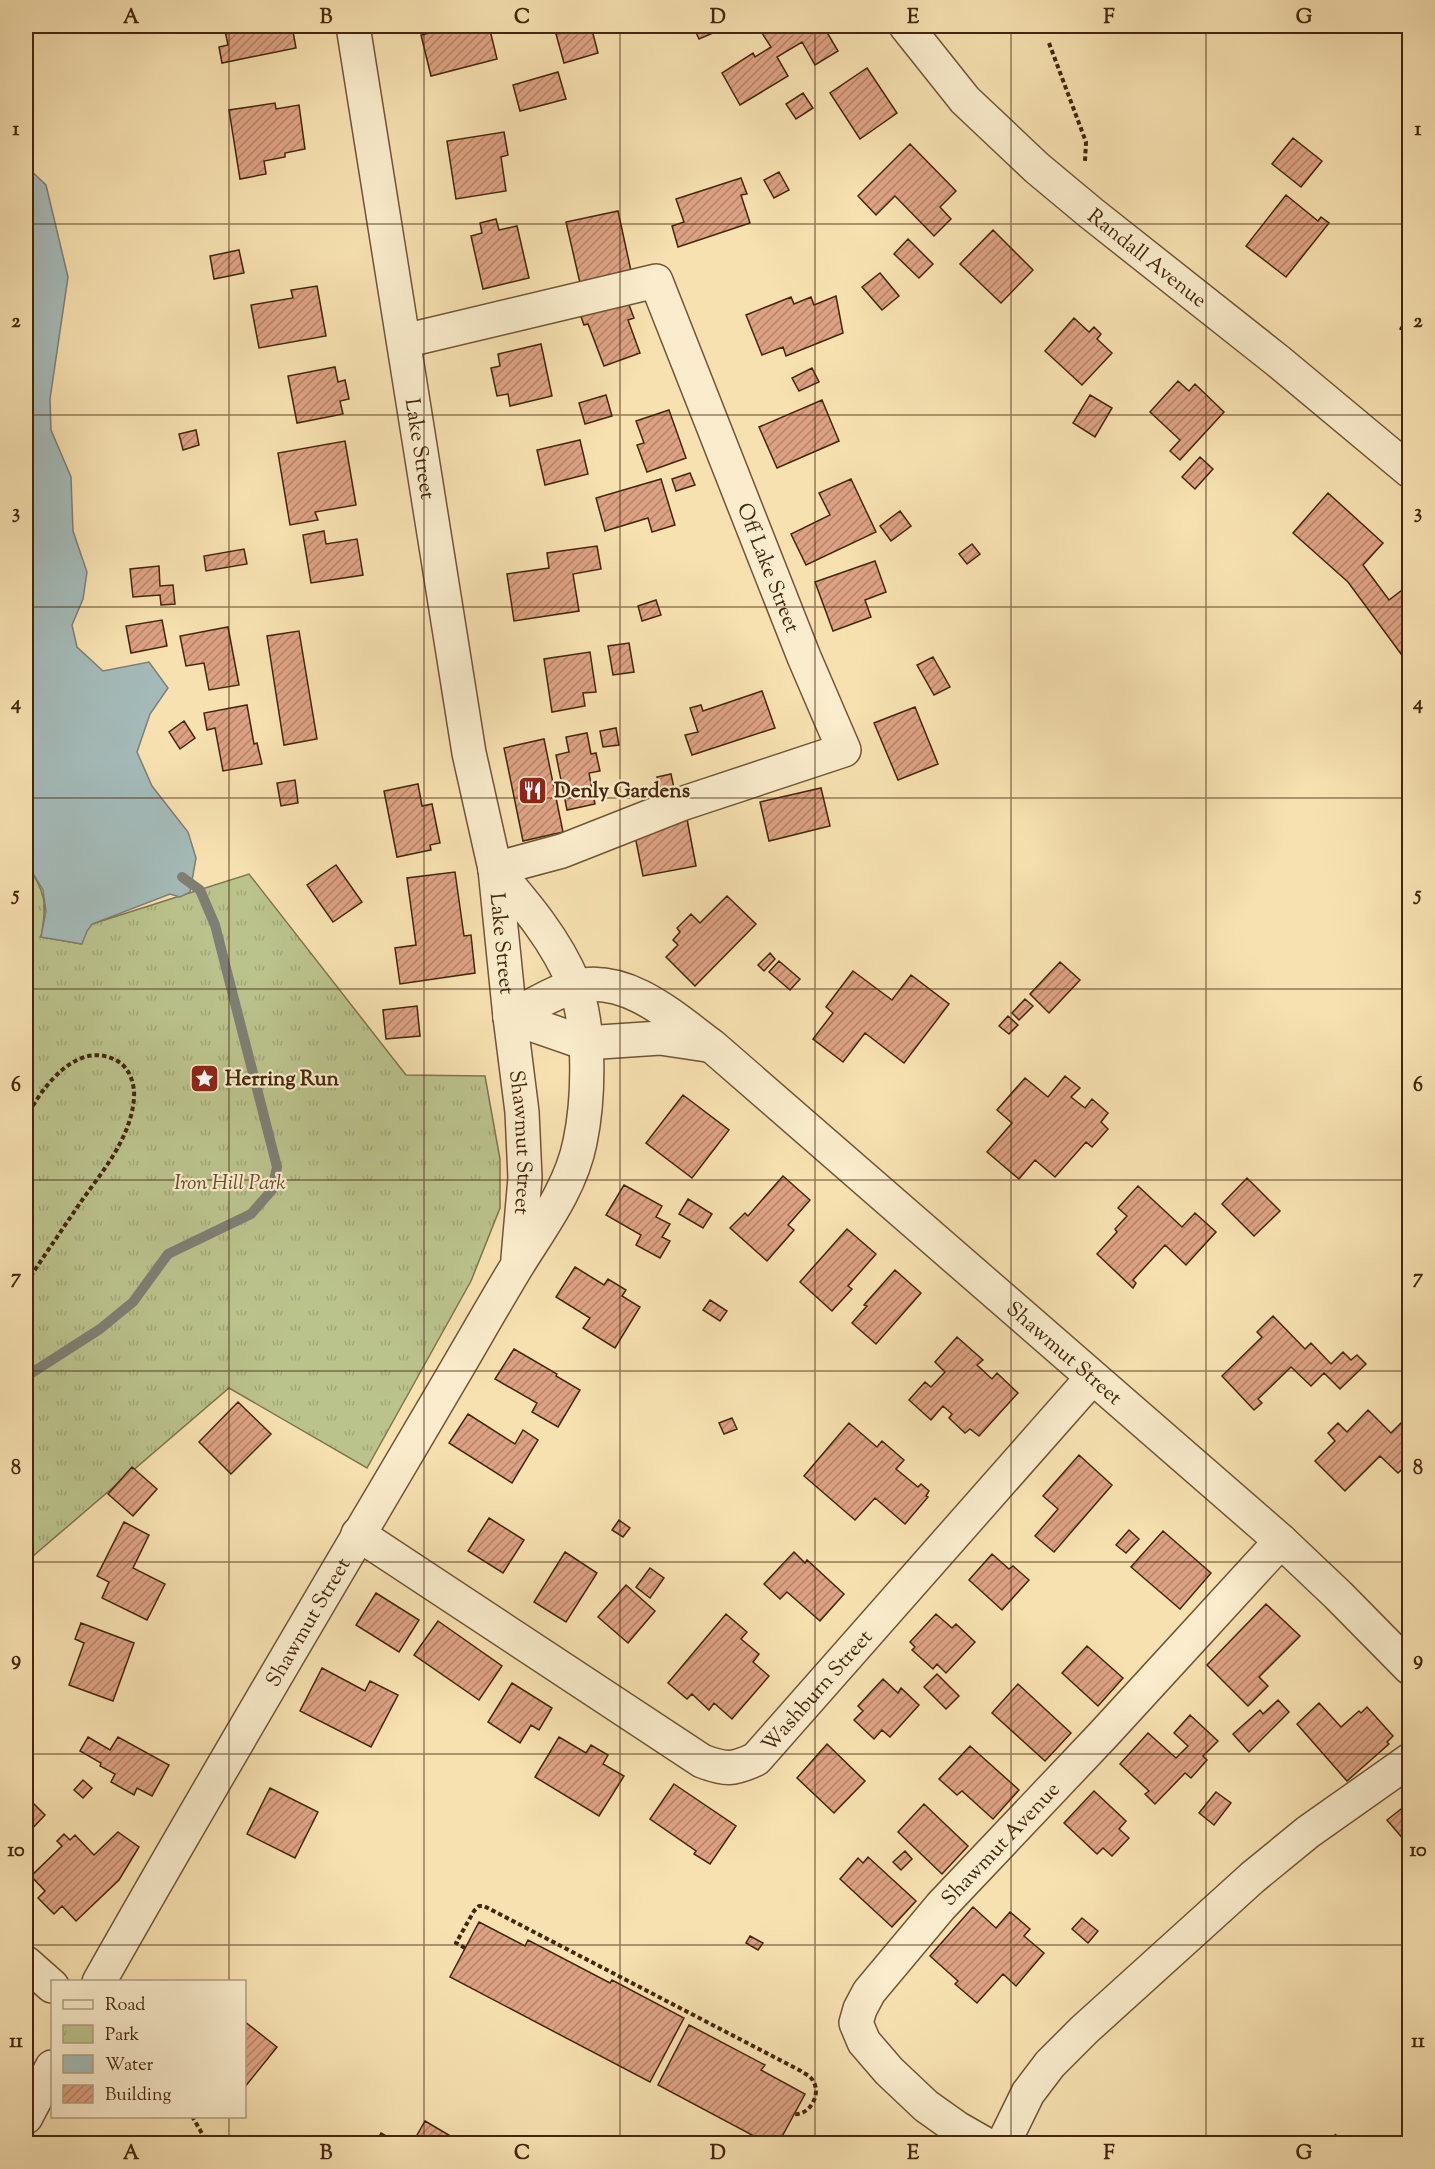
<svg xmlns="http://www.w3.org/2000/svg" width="1435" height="2169" viewBox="0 0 1435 2169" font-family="'Sorts Mill Goudy',serif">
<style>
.park{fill:url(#park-tufts);stroke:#80744d;stroke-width:1.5}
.water{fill:#a4bab8;stroke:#7e7f74;stroke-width:1.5}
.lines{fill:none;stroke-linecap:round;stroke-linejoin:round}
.stream{stroke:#7e7f74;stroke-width:10}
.building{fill:url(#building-hatch);stroke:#44260d;stroke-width:1.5}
.minor-casing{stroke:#715536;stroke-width:36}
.path{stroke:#44260d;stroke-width:4;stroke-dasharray:4.5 3;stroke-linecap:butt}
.minor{stroke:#faeccc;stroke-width:33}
.grid{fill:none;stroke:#44260d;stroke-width:1.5;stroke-opacity:0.55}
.labels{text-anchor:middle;stroke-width:4.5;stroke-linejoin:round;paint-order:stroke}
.street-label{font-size:21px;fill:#44260d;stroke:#faeccc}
.poi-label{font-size:21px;font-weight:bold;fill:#44260d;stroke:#faeccc;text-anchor:start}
.park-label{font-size:21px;font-style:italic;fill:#624d2d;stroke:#faeccc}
.neatline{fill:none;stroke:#44260d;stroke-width:2}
.grid-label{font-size:20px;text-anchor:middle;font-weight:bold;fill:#44260d}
</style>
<defs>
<pattern id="park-tufts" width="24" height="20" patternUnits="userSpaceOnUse" patternTransform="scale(1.5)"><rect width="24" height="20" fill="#bbc38d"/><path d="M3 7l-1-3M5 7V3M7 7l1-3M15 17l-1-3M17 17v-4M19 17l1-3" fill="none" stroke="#a2a778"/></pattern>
<pattern id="building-hatch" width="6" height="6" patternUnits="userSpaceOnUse" patternTransform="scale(1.5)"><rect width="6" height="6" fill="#dda283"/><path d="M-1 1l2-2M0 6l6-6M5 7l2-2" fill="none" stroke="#b5846a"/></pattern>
</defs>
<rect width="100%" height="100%" fill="#f7e1b1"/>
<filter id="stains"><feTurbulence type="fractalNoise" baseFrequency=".00333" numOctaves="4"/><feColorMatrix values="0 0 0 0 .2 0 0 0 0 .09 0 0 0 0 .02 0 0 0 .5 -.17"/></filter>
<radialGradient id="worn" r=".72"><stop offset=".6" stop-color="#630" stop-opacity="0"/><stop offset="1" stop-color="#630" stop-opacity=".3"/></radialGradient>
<!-- park -->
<path class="park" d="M26,862C45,894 48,900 41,937L81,944L87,930L92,924L249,874L406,1075L485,1076L500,1159V1208L471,1281L367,1468L229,1388L32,1557L26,1576Z"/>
<!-- water -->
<path class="water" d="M26,166L46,185L68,277L50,399L51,430L71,477L73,531L87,572L83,599L72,625L77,647L103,671L149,662L168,688L150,714L137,752L152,786L188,832L196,858L190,892L180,897L170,894L92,924L87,931L82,944L41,937L46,911L43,890L26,862V842L30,822L26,817Z"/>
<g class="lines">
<!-- stream -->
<path class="stream" d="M30,1374L100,1329L133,1302L168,1254L251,1214L272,1190L277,1167L215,925L200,890L182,877"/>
</g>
<!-- building -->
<path class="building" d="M224,26H292L296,48L222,63L219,47L228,45Z
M460,26H489L497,59L431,76L421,35Z
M586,26H591L598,53L564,63L556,34Z
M693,26H729L699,39Z
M767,26H830L825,29L838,51L815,65L802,42L777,57L788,76L740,105L722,73L753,53L755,57L771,47L760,30Z
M867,68L897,113L860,139L830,93Z
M558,72L566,99L520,111L513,85Z
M803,93L813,108L796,119L786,104Z
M275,103L276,109L299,105L305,149L285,153V157L264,161L266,174L240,179L229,110Z
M504,132L508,155L501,157L506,191L456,199L447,141Z
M1293,138L1322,161L1301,187L1272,164Z
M910,144L956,191L940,207L951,219L934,236L895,196L876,215L858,196Z
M779,172L789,190L774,198L764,180Z
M741,178L747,194L741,195L750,223L678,247L672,226L684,222L676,199Z
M1286,195L1318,221L1321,217L1329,223L1286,277L1246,246Z
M618,211L631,271L580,283L566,222Z
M496,219L499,230L517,226L529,278L483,289L471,236L482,233L480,223Z
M993,230L1033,270L1001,303L960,264Z
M908,239L933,264L919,278L894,254Z
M239,250L244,273L214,279L210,256Z
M880,273L899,296L882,310L862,287Z
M317,286L326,336L259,348L251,305L293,298L291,290Z
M836,296L843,333L786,356L783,347L762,355L746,315L791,297L794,304L811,297L814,305Z
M626,297L634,318L628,320L640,353L604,366L588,324L584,325L580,314Z
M1410,311V334L1400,329Z
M1074,318L1089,332L1094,327L1101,334L1097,339L1112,353L1082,385L1045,351Z
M541,344L552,396L510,406L508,394L497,396L491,368L500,366L498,354Z
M335,367L338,382L345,380L349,399L340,401L343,414L297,423L288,376Z
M812,368L819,382L799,391L792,378Z
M1178,381L1189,391L1195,384L1224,412L1180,460L1170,451L1180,440L1150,412Z
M606,395L612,416L585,424L579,403Z
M1090,395L1112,408L1095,437L1073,423Z
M822,400L839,441L777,468L759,427Z
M669,410L686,458L647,472L637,445L644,443L636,421Z
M196,430L199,445L183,450L179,434Z
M580,440L588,474L545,485L537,450Z
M345,441L356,505L315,512L318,520L290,525L278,453Z
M1200,457L1213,469L1195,489L1182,477Z
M690,473L695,485L676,491L672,479Z
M661,479L675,525L652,532L648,518L605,531L596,498Z
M851,479L876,532L806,565L791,534L830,515L819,493Z
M1328,493L1383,543L1363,565L1389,600L1410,584V654L1404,658L1348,582L1293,533Z
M900,511L911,526L891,541L880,526Z
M324,531L326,544L357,539L363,575L311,583L303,535Z
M972,544L980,554L967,564L959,554Z
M597,546L601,569L573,574L579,611L514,621L507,574L549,568L547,553Z
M244,549L247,564L206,571L204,556Z
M875,561L886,592L865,600L871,617L833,631L815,582Z
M159,566L160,586L173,585L175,604L161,605L160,595L133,597L130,569Z
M656,600L661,615L642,621L638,606Z
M162,620L167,646L131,653L126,626Z
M228,627L239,685L209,690L204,663L186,666L180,636Z
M299,631L317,739L284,745L267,636Z
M629,643L634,672L613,675L608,646Z
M590,652L596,692L583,693L585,706L552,712L544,659Z
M933,657L950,687L934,695L917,665Z
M762,691L775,728L692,755L685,735L698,732L690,708L701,705L703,711Z
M247,705L254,744L257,743L262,764L223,771L215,728L207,730L204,713Z
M915,707L938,764L898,780L874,723Z
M184,721L195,738L180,749L169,732Z
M616,728L619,745L603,747L600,731Z
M587,733L591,754L596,753L600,771L589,773L595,804L567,810L556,755L569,752L566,737Z
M544,739L563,832L523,841L504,748Z
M671,774L674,788L661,791L657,777Z
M295,780L298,803L281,806L277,783Z
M418,784L422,806L432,804L440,843L430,845L431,850L397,857L384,791Z
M821,788L830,826L769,841L760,802Z
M687,819L696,866L643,876L635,836Z
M336,865L362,902L333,922L307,885Z
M455,872L464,936L471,935L475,973L400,984L395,948L416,945L407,878Z
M727,896L756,924L695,986L666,957L678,945L673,940L680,932L677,928L691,914L700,923Z
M770,953L775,959L764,971L758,965Z
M779,961L800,979L790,990L769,972Z
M1060,962L1080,980L1049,1013L1030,994Z
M853,971L892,1000L911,975L949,1004L904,1063L865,1033L843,1062L813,1039L833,1013L826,1007Z
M1025,999L1033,1006L1019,1020L1012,1013Z
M417,1006L420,1036L386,1039L383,1010Z
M1008,1016L1018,1025L1009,1034L999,1026Z
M1065,1076L1080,1088L1071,1097L1085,1108L1092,1099L1108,1113L1101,1122L1108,1129L1092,1147L1086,1142L1055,1177L1035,1160L1019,1179L987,1152L1012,1123L997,1110L1025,1078L1048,1097Z
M683,1095L729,1130L692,1178L646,1143Z
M783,1176L810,1200L788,1225L794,1230L767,1261L730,1228L745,1213L748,1216Z
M1247,1178L1280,1211L1254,1236L1222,1204Z
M624,1185L662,1206L656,1217L670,1224L662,1237L670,1241L660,1258L636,1245L641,1235L606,1215Z
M1138,1186L1182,1227L1195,1213L1216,1232L1186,1265L1165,1245L1133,1280L1136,1283L1133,1288L1097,1254L1117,1232L1115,1229L1127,1216L1118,1208Z
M688,1199L712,1214L703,1228L679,1214Z
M847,1229L876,1254L848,1286L852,1289L832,1311L800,1282Z
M575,1267L604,1285L608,1279L626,1290L622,1296L640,1307L615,1348L583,1328L590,1318L556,1297Z
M895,1270L921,1293L876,1344L852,1323L867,1306L864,1305Z
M710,1300L727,1311L720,1321L703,1310Z
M1273,1316L1305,1349L1311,1343L1331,1364L1343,1352L1351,1360L1357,1355L1366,1364L1340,1389L1324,1373L1311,1386L1291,1367L1258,1399L1262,1403L1254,1410L1222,1376L1262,1337L1257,1332Z
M957,1337L983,1360L977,1365L992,1379L997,1373L1018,1393L979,1436L970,1429L965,1433L949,1418L952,1414L943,1406L931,1420L909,1400L925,1382L931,1387L945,1372L935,1362Z
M514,1349L557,1374L556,1376L580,1390L558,1427L532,1412L537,1403L495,1379Z
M238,1402L271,1434L231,1474L199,1442Z
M1368,1410L1391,1433L1408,1416L1410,1417V1462L1398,1473L1380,1456L1345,1491L1315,1461L1335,1441L1328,1433L1338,1423L1347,1432Z
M468,1414L515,1444L523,1430L538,1440L512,1483L449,1443Z
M732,1418L737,1429L724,1434L719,1423Z
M849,1423L877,1447L882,1441L904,1460L896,1469L918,1487L921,1484L929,1491L926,1496L928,1497L905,1524L875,1498L855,1520L804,1476Z
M1079,1455L1112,1485L1054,1552L1035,1536L1058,1509L1043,1496Z
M132,1467L157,1489L133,1516L108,1494Z
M489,1518L524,1540L503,1573L468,1551Z
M619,1520L630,1528L623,1537L612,1530Z
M124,1522L149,1535L133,1568L165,1584L147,1620L102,1598L109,1582L97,1576Z
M1129,1530L1139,1539L1126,1553L1116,1545Z
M1163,1531L1211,1573L1180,1609L1131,1567Z
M565,1552L597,1573L566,1622L534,1602Z
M794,1552L805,1563L807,1560L844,1594L820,1621L787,1592L780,1599L764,1584Z
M992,1554L1009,1569L1013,1566L1029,1580L1002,1610L969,1580Z
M650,1568L664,1578L650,1598L636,1587Z
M626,1585L655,1611L628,1643L598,1617Z
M376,1593L419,1620L399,1652L356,1625Z
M1266,1604L1300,1636L1259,1677L1268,1686L1248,1706L1207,1665Z
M726,1614L747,1632L741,1639L759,1654L753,1662L769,1676L732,1719L714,1703L709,1710L692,1694L687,1699L668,1683Z
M936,1614L952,1628L956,1624L975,1642L946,1673L937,1664L933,1669L912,1650L915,1647L910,1642Z
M438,1621L502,1666L479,1700L414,1655Z
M81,1623L134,1643L113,1701L69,1685L84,1643L75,1639Z
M1087,1646L1123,1678L1098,1706L1062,1673Z
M322,1668L365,1691L370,1681L398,1695L371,1747L300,1711Z
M937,1674L959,1696L946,1709L924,1687Z
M883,1679L898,1693L901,1688L919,1705L890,1737L882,1730L874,1739L854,1720L863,1711L858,1706Z
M512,1683L552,1708L539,1730L531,1725L520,1743L488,1722Z
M1018,1684L1071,1733L1045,1761L992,1713Z
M1278,1700L1289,1712L1249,1752L1233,1734L1260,1710L1263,1714Z
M1319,1703L1341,1727L1359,1711L1361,1713L1367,1707L1393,1736L1387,1742L1389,1744L1347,1781L1297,1724Z
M1190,1715L1218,1741L1203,1756L1207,1760L1191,1778L1185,1773L1155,1804L1145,1794L1149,1791L1120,1764L1148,1733L1176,1758L1188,1746L1174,1733Z
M88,1737L110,1750L118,1737L169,1765L152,1796L137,1788L134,1795L111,1782L115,1774L100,1766L101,1763L80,1751Z
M559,1737L586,1753L591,1745L608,1755L603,1764L624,1776L599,1816L535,1777Z
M827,1744L865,1781L834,1813L797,1778Z
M970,1746L1019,1790L993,1819L962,1791L957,1795L939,1779Z
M83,1780L92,1788L83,1798L74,1790Z
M674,1784L736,1826L710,1864L694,1854L696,1851L650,1819Z
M270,1788L318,1812L295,1858L247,1834Z
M1094,1791L1126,1821L1119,1829L1129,1838L1112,1856L1103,1848L1097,1854L1064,1823Z
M1216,1792L1231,1803L1214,1825L1199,1813Z
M26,1796L45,1815L26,1835Z
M1410,1802V1847L1387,1820Z
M924,1804L968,1846L942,1874L898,1832Z
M118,1832L139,1847L119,1880L76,1921L62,1906L54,1914L38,1898L45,1891L31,1876L62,1846L57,1841L64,1834L70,1840L75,1835L94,1855Z
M905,1851L912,1859L901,1870L893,1862Z
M868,1857L916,1901L892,1927L840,1879L858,1858L863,1863Z
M973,1907L996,1928L1010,1912L1030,1929L1024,1936L1044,1953L1016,1986L1003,1974L977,2003L955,1984L958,1981L930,1956Z
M1082,1918L1098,1931L1088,1943L1072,1929Z
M479,1922L525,1946L528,1940L610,1983L612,1980L684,2018L650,2082L450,1977Z
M750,1936L763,1943L758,1950L746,1943Z
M244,2021L277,2047L244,2088Z
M689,2025L765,2065L761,2070L805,2094L778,2144H769L658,2085Z
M425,2121L464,2144H412Z
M381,2133L400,2144H375Z"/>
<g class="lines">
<defs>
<g id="minor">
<path id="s1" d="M353,26L469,753L495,869L510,1017L522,1112L525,1178L518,1258"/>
<path id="s2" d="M906,26L965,100L1037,168L1091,213L1278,361L1410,471"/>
<path id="s3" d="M404,341L656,281L804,657L844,750L684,803L562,851L495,869"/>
<path id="s4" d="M510,1017C528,1008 557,990 577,986C628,975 674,1018 712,1046L1281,1541L1338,1595L1410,1668"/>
<path d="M510,1017L585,1043L660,1038L707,1045"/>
<path id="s5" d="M358,1534L702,1761C726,1770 733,1770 756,1759L1092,1378"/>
<path d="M26,1963L52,1986"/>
<path id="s6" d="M99,1982C213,1780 332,1581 449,1382C472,1343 494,1304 517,1266C541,1227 571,1188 580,1142C589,1099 591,1025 574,984C556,940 526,905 495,869"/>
<path d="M26,2117L52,2067"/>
<path id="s7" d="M985,2144L957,2128L926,2106L889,2071L864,2042L856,2023L860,2009L869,1992L941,1906L1103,1735L1281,1541"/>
<path d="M1003,2144L1028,2093L1050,2064L1084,2030L1253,1877L1308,1832L1410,1760"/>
</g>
</defs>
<!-- minor casing -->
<use href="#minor" class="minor-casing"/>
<!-- path -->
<path class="path" d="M1049,43L1086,142L1085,161
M26,1119C41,1087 79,1037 119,1062C130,1069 135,1085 134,1098C131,1138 102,1172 80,1203C62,1230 44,1256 26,1283
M465,1948L456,1943L474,1911L479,1906H484L801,2071C805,2074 811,2076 813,2081C822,2094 809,2116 794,2114
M192,2116L208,2144
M1334,2135L1344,2144"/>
<!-- minor -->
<use href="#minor" class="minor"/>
</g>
<!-- grid -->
<path class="grid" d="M229,26V1982M424,26V2144M620,26V2144M815,26V2144M1011,26V2144M1206,26V2144M26,224H1410M26,415H1410M26,607H1410M26,798H1410M26,989H1410M26,1180H1410M26,1371H1410M26,1562H1410M26,1754H1410M26,1945H1410M229,2116V2144"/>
<!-- icons -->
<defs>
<symbol id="restaurant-square" viewBox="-11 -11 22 22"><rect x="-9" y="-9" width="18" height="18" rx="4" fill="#8f2418" stroke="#faeccc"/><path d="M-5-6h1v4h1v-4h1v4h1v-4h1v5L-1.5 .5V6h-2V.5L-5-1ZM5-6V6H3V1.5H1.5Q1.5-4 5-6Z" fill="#fff"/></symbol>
<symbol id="sight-square" viewBox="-11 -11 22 22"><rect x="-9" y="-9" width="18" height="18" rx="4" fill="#8f2418" stroke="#faeccc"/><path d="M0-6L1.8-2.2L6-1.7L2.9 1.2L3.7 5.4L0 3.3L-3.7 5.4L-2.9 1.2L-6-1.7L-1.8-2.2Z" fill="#fff"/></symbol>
</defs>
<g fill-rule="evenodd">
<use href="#restaurant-square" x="516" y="774" width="33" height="33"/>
<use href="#sight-square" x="188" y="1062" width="33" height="33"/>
</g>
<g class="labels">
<!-- street labels -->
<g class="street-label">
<text dy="7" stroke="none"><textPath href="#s2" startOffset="336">Randall Avenue</textPath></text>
<text dy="7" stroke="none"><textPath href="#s1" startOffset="428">Lake Street</textPath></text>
<text dy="7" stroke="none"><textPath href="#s3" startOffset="567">Off Lake Street</textPath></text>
<text dy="7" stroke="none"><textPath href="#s1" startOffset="930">Lake Street</textPath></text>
<text dy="7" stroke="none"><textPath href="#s1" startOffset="1130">Shawmut Street</textPath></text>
<text dy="7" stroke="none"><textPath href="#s4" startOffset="694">Shawmut Street</textPath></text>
<text dy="7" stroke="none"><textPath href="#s6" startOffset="416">Shawmut Street</textPath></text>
<text dy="7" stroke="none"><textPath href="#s5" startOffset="560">Washburn Street</textPath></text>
<text dy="7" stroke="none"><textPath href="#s7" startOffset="412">Shawmut Avenue</textPath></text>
</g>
<!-- poi labels -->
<g class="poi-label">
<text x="554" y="797">Denly Gardens</text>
<text x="225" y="1085">Herring Run</text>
</g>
<!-- park labels -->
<g class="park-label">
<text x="230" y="1189">Iron Hill Park</text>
</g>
</g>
<!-- margin -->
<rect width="1435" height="2169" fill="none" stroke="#f7e1b1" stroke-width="66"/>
<!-- legend -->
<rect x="51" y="1980" width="195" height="138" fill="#faeccc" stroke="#b19d80" stroke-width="1.5"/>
<rect x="63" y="2000" width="30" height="9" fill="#faeccc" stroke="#b19d80" stroke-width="1.5"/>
<text x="105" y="2010" font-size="18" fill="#44260d">Road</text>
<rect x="63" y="2025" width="30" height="18" fill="url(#park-tufts)" stroke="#b19d80" stroke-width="1.5"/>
<text x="105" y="2040" font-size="18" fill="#44260d">Park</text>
<rect x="63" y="2055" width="30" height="18" fill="#a4bab8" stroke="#b19d80" stroke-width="1.5"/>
<text x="105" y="2070" font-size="18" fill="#44260d">Water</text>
<rect x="63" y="2085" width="30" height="18" fill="url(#building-hatch)" stroke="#b19d80" stroke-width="1.5"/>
<text x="105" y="2100" font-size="18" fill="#44260d">Building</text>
<rect x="33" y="33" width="1369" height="2103" class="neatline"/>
<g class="grid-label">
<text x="131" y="23">A</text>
<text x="326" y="23">B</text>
<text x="522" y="23">C</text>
<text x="718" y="23">D</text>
<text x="913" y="23">E</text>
<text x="1109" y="23">F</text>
<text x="1304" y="23">G</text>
<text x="16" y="135">1</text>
<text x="1418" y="135">1</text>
<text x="16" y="327">2</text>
<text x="1418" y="327">2</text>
<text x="16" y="518">3</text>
<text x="1418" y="518">3</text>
<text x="16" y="709">4</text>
<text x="1418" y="709">4</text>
<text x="16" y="900">5</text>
<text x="1418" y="900">5</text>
<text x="16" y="1091">6</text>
<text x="1418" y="1091">6</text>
<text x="16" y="1283">7</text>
<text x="1418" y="1283">7</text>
<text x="16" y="1474">8</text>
<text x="1418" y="1474">8</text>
<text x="16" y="1665">9</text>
<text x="1418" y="1665">9</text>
<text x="16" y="1856">10</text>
<text x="1418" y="1856">10</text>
<text x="16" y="2047">11</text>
<text x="1418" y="2047">11</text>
<text x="131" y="2159">A</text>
<text x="326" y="2159">B</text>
<text x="522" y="2159">C</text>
<text x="718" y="2159">D</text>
<text x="913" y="2159">E</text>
<text x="1109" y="2159">F</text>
<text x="1304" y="2159">G</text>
</g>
<rect width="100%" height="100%" filter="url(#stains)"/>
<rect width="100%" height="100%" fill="url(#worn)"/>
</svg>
